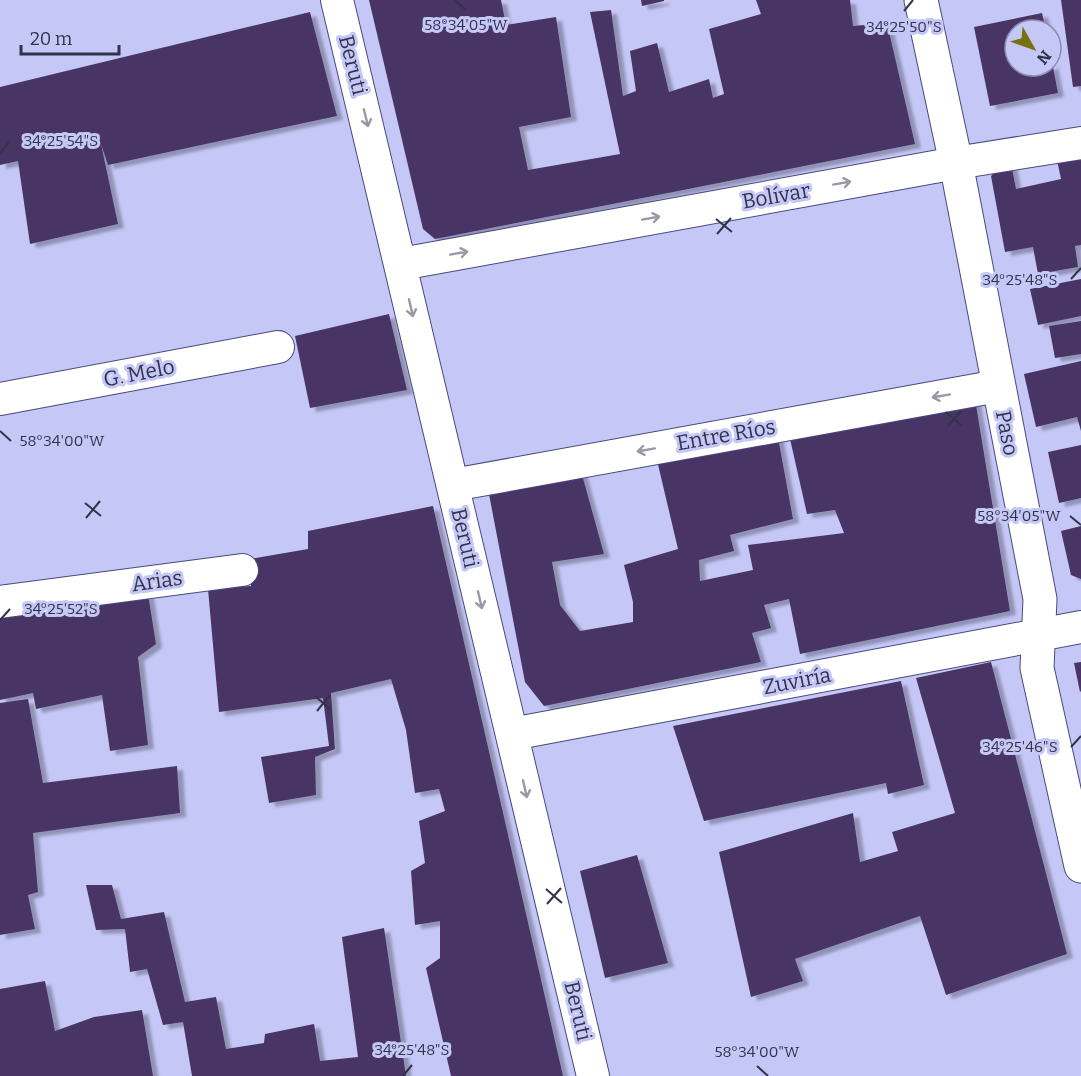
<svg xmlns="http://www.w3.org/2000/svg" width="1081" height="1076" viewBox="0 0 1081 1076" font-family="Bitter,serif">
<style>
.building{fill:#493565;filter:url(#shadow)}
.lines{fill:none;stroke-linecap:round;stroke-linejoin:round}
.minor-casing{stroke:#49497b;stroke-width:34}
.tertiary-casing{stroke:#49497b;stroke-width:35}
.minor{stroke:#fff;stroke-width:32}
.tertiary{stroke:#fff;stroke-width:33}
.oneway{stroke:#9899a4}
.ticks{fill:none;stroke:#32334a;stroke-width:2}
.labels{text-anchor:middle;stroke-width:6;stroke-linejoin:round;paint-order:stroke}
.street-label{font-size:21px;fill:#32334a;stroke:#c5c8f7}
.ticks-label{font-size:15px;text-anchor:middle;fill:#32334a;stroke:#c5c8f7;stroke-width:6;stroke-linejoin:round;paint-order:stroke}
</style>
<defs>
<filter id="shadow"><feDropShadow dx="6" dy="4" stdDeviation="1.5" flood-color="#0004"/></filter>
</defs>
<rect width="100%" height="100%" fill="#c5c8f7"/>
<!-- building -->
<path class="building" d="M369,0H501L506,25L556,17L571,117L519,127L528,170L620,154L590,12L611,10L623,96L636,91L630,51L657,43L669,92L709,79L713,98L724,94L709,29L761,14L756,0H850L853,26L887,23L915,144L435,239L423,229Z
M641,0H664V1L642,6Z
M1061,0H1081V86L1073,87Z
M310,12L337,116L108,165L101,144L118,224L30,244L18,161L0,165V87Z
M1042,13L1046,30H1015V66H1051L1052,62L1058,93L990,106L974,27Z
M1081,155V245L1075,246L1078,267L1038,274L1033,247L1005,252L991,176L1001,165L1011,163L1016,189L1061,179L1057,160Z
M1081,279V316L1038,325L1030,289Z
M389,314L407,390L310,408L295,336Z
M1081,321V354L1055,358L1049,326Z
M1081,361V431L1077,417L1036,427L1024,374Z
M974,393L1010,611L800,654L789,599L764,605L771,628L752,633L761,662L544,706L525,682L488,489L581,471L604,554L552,562L560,605L580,631L633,622V602L624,565L678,549L656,456L777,432L793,519L730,535L734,551L699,560L700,581L753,570L748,545L844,533L835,510L807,514L788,430Z
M1081,445V498L1059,503L1048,452Z
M433,506L563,1076H451L426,968L440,958V921L415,925L411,871L425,863L419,821L445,811L439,789L415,793L406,730L391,679L331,693L335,749L315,757L316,795L269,803L261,757L329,746L323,698L219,712L208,589L251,586L250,559L308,549V531Z
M1081,526V579L1071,575L1061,531Z
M148,594L156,644L138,657L148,745L110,751L102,695L36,709L33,693L0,700V610Z
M991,662L1067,954L946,995L920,916L795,959L803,981L751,997L719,852L853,813L860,862L898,851L892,832L955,813L916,678Z
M1081,662V691L1080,692L1074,663Z
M901,681L924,785L888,794L886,783L704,821L673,726Z
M28,699L43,783L177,766L180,813L33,833L38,892L28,895L35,929L0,935V703Z
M637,855L668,963L605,978L580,871Z
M86,885H112L121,919L164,912L185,1002L216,997L226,1049L264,1043L265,1034L314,1024L320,1061L358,1057L342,937L384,928L406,1076H192L183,1022L163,1025L147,969L130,972L125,929L96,930Z
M45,981L55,1031L94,1017L142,1010L153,1076H0V989Z"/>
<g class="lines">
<defs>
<path id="minor" d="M337,0L593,1076
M401,264L956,163L1081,143
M0,399L278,347
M453,485L998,386
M0,602L242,570
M512,734L1081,627"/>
<path id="tertiary" d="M921,0L956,163L1040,599L1037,668L1081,866"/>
</defs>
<!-- minor casing -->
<use href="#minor" class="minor-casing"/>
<!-- tertiary casing -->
<use href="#tertiary" class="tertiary-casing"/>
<!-- minor -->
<use href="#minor" class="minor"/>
<!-- tertiary -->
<use href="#tertiary" class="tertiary"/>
</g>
<!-- one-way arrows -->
<defs><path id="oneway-shaft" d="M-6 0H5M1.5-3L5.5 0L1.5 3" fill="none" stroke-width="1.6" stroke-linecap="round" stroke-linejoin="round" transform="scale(1.5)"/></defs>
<g class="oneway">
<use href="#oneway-shaft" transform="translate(366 118) rotate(76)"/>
<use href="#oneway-shaft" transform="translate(842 183) rotate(-10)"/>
<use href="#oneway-shaft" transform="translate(651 218) rotate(-10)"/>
<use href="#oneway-shaft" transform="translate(459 253) rotate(-10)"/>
<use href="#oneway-shaft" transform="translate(411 308) rotate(77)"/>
<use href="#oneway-shaft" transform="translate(941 396) rotate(170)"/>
<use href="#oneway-shaft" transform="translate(646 450) rotate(170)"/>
<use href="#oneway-shaft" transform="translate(480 600) rotate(77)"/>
<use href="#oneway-shaft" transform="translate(525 789) rotate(77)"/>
</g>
<!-- ticks -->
<path class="ticks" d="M455,0L466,10M904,11L913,0M0,153L10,141M716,219L732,232M717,234L731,218M1071,279L1081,268M946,412L962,426M947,427L961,411M0,431L11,441M85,503L101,516M1070,516L1081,525M86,518L100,501M0,620L10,609M315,696L331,710M317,711L330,695M1071,747L1081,736M546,889L562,903M547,904L561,888M757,1066L768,1076M403,1076L412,1065"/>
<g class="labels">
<!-- street labels -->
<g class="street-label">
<text transform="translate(353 65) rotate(76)" y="7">Beruti</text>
<text transform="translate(776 196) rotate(-10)" y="7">Bolívar</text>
<text transform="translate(139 373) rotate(-11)" y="7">G. Melo</text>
<text transform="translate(1007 433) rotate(79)" y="7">Paso</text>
<text transform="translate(726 435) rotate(-10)" y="7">Entre Ríos</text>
<text transform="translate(465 538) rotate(77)" y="7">Beruti</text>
<text transform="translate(157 581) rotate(-8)" y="7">Arias</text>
<text transform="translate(797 681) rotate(-11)" y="7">Zuviría</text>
<text transform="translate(578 1011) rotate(77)" y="7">Beruti</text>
</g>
</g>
<g class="ticks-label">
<text x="466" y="30">58°34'05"W</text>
<text x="904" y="32">34°25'50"S</text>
<text x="61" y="146">34°25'54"S</text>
<text x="1020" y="285">34°25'48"S</text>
<text x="62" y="446">58°34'00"W</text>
<text x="1019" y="521">58°34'05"W</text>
<text x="61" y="614">34°25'52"S</text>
<text x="1020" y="752">34°25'46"S</text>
<text x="412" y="1055">34°25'48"S</text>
<text x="757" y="1057">58°34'00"W</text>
</g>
<!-- north arrow -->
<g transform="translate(1033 48) rotate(130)"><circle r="28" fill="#c5c8f7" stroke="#8a8cb2" stroke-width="1.5"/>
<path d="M0-4.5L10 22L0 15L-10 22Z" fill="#7b700f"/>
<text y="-9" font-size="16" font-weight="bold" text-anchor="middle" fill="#32334a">N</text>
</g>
<!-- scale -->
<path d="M21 45v9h98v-9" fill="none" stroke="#32334a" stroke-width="3"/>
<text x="30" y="45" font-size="18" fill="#32334a" stroke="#c5c8f7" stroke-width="4.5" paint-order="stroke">20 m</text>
</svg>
